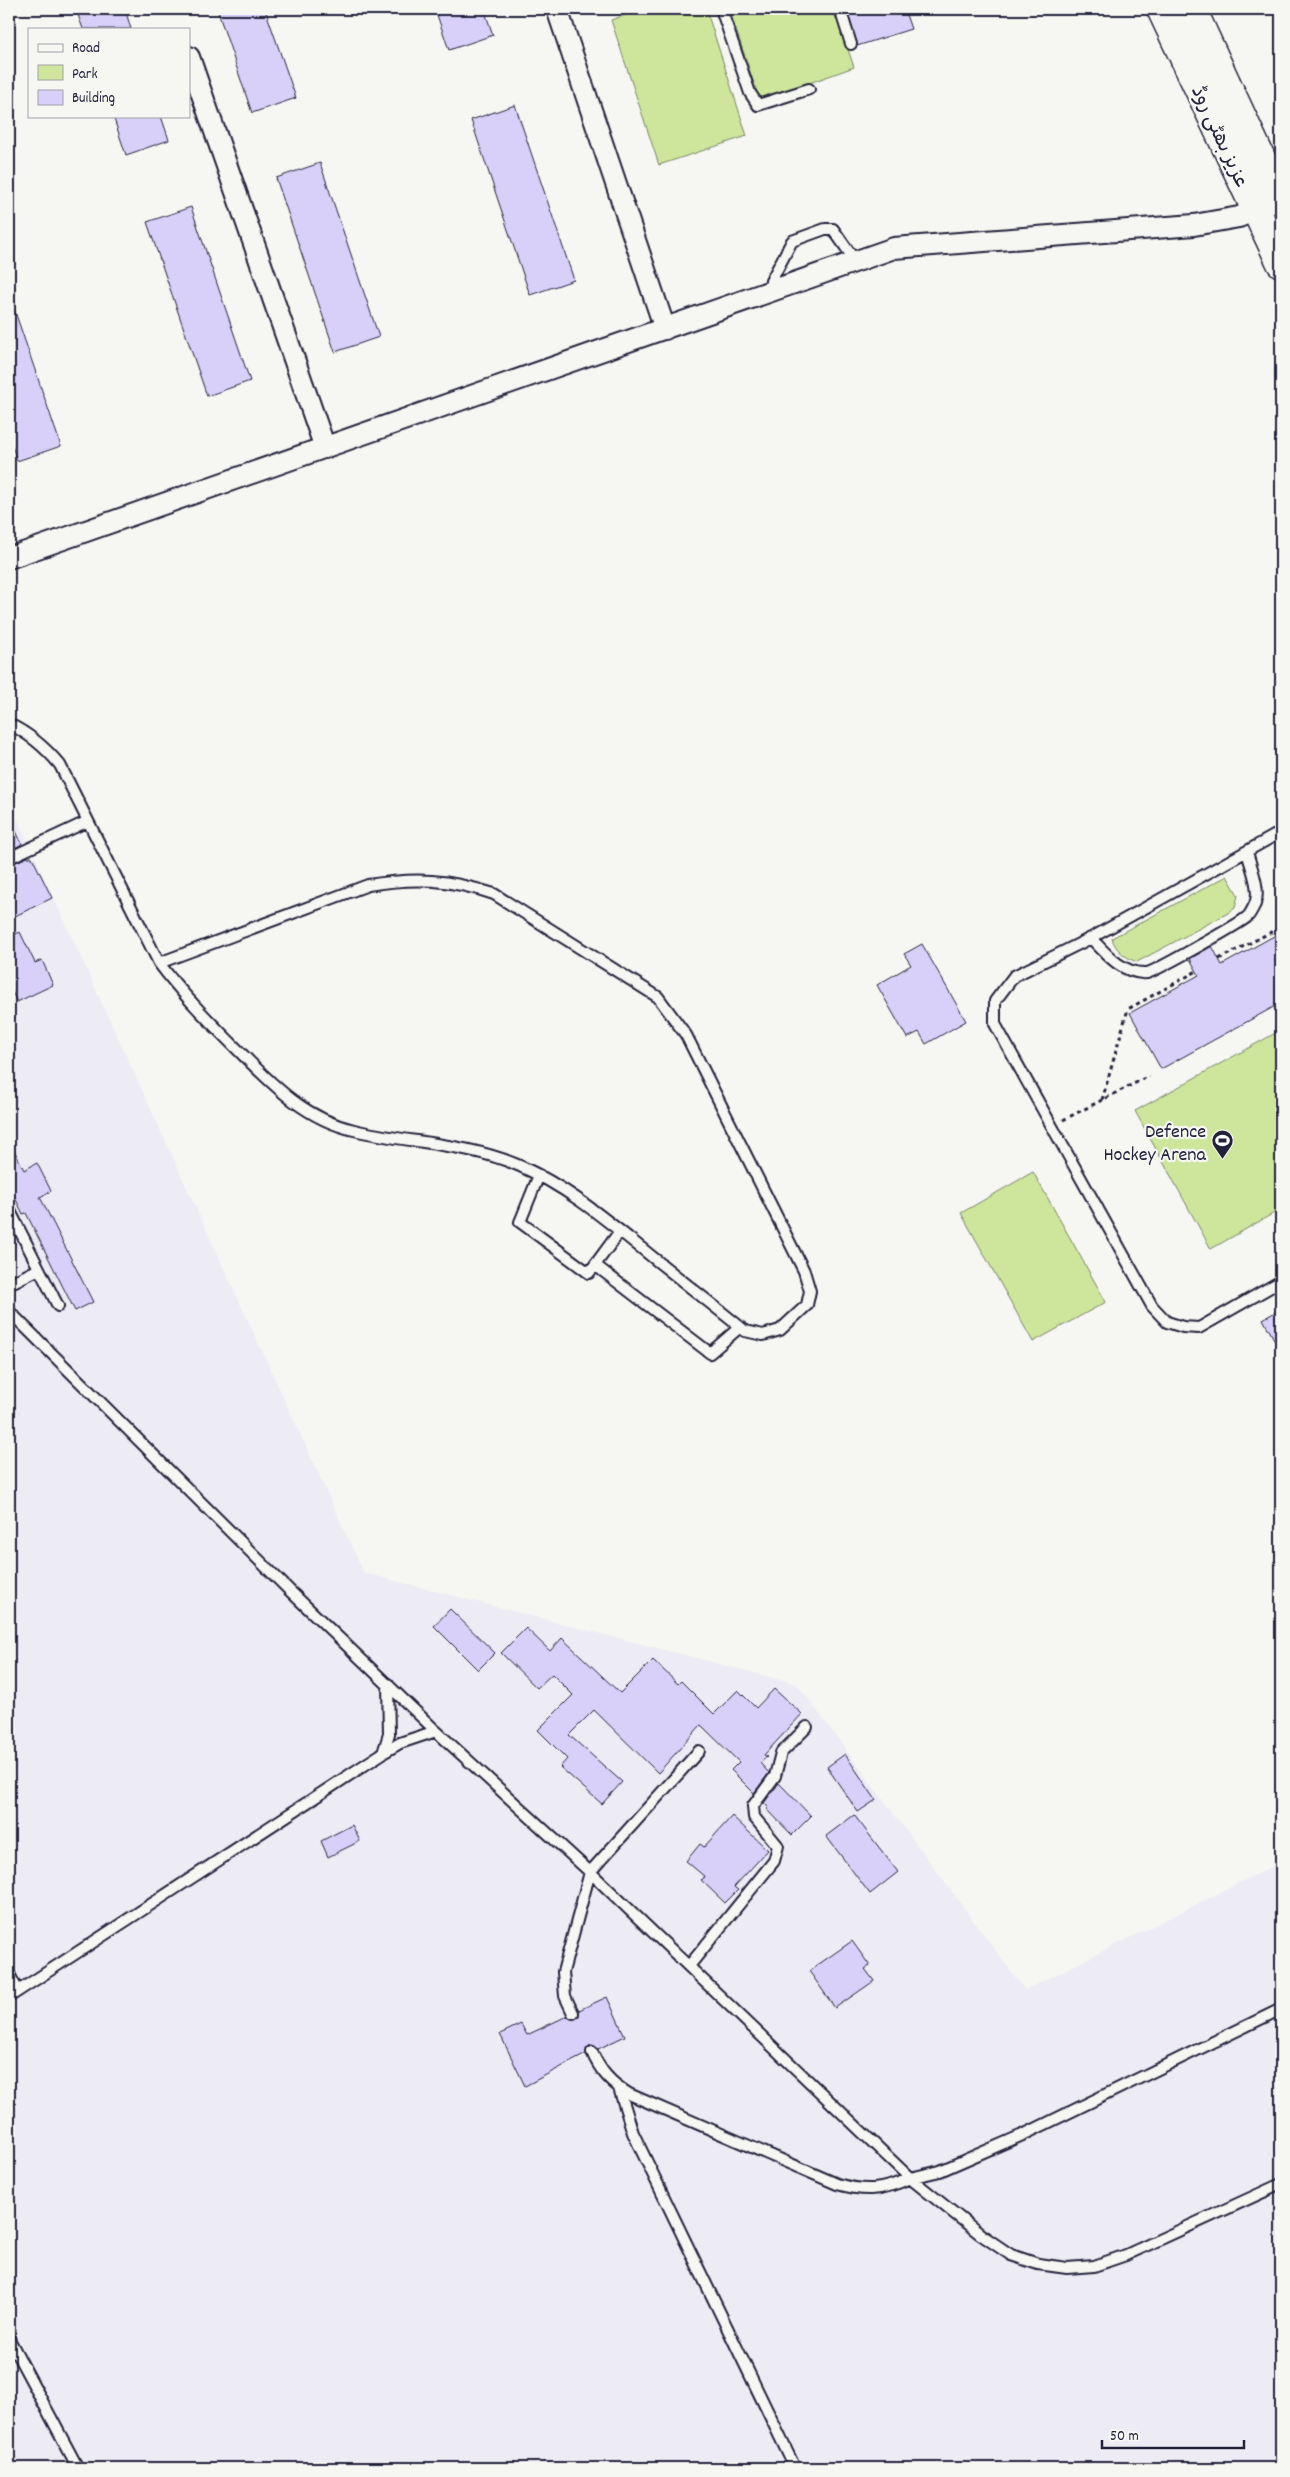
<svg xmlns="http://www.w3.org/2000/svg" width="1290" height="2477" viewBox="0 0 1290 2477" font-family="Dekko,'Playpen Sans Arabic',sans-serif">
<style>
.built{fill:#edebf4}
.green{fill:#cee69b;stroke:#78846b}
.building{fill:#d8d0f9;stroke:#22223b}
.lines{fill:none;stroke-linecap:round;stroke-linejoin:round}
.lane-casing{stroke:#22223b;stroke-width:14}
.street-casing{stroke:#22223b;stroke-width:24}
.secondary-casing{stroke:#22223b;stroke-width:31}
.path{stroke:#22223b;stroke-width:3;stroke-dasharray:4 4;stroke-linecap:butt}
.lane{stroke:#f6f6f2;stroke-width:10}
.street{stroke:#f6f6f2;stroke-width:20}
.secondary{stroke:#f6f6f2;stroke-width:28}
.labels{text-anchor:middle;stroke-width:4.5;stroke-linejoin:round;paint-order:stroke}
.street-label{font-size:20px;fill:#22223b;stroke:#f6f6f2}
.poi-label{font-size:20px;fill:#22223b;stroke:#f6f6f2;text-anchor:end}
</style>
<rect width="100%" height="100%" fill="#f6f6f2"/>
<filter id="ink" filterUnits="userSpaceOnUse"><feTurbulence type="fractalNoise" baseFrequency=".02" numOctaves="2"/><feDisplacementMap in="SourceGraphic" scale="10" xChannelSelector="R" yChannelSelector="G"/><feConvolveMatrix kernelMatrix="1 2 1 2 8 2 1 2 1" color-interpolation-filters="sRGB"/></filter>
<g filter="url(#ink)">
<!-- built -->
<path class="built" d="M9,801L364,1573L797,1684L1025,1990L1281,1862V2468H9Z"/>
<!-- green -->
<path class="green" d="M644,9H706L747,136L659,165L611,20Z
M729,9H834L854,67L773,96L772,94L759,98Z
M1227,876L1238,895L1235,908L1228,913L1137,962C1126,958 1115,950 1112,938Z
M1281,1030V1209L1211,1249L1135,1111Z
M1033,1172L1106,1302L1033,1342L961,1213Z"/>
<!-- building -->
<path class="building" d="M76,9H125L131,29H83Z
M217,9H265L296,98L252,113Z
M435,9H484L493,35L449,50Z
M847,9H904L911,29L857,46Z
M515,105L574,280L530,295L471,120Z
M113,116H161L169,140L126,155Z
M320,163L379,337L335,352L276,178Z
M191,207L250,381L207,396L147,222Z
M11,300L61,446L17,461L9,437V301Z
M9,816L22,844L9,851Z
M28,857H32L52,898L9,919V865Z
M20,932L35,963L42,960L53,985L17,1002L9,986V937Z
M1281,932V1003L1161,1069L1130,1013L1199,975L1190,959L1212,946L1222,965Z
M922,944L966,1021L926,1044L919,1032L907,1038L877,985L911,965L904,954Z
M9,1140L24,1170L37,1163L51,1191L40,1197L93,1302L75,1311L26,1213L23,1214L9,1185Z
M1281,1309V1352L1263,1319Z
M450,1609L495,1653L478,1670L434,1626Z
M526,1628L550,1651L562,1638L620,1693L653,1660L678,1684L681,1681L714,1714L738,1690L756,1708L774,1689L802,1714L764,1755L767,1757L760,1763L769,1773L754,1793L731,1770L739,1762L701,1725L658,1773L594,1710L569,1735L622,1782L602,1804L560,1767L567,1759L538,1730L573,1695L552,1674L537,1688L501,1653Z
M845,1754L876,1800L858,1812L827,1767Z
M779,1783L811,1816L792,1835L767,1809L769,1808L764,1803Z
M854,1815L898,1872L870,1894L826,1836Z
M732,1816L768,1850L734,1887L738,1890L725,1903L701,1880L705,1877L686,1861L700,1844L704,1847Z
M352,1825L360,1841L328,1857L321,1841Z
M852,1941L870,1966L865,1969L874,1981L835,2008L809,1971Z
M607,1997L625,2036L598,2049L593,2045L589,2046L586,2054L525,2086L500,2034L521,2024L527,2035L567,2016L575,2019L579,2016V2010Z"/>
<g class="lines">
<defs>
<path id="lane" d="M721,9L750,93L758,105L809,89
M840,9L851,44
M774,290L771,281L792,241L825,229H833L856,262
M9,724C30,734 45,747 60,765L159,963C182,994 208,1020 235,1047C270,1082 304,1119 354,1130C408,1143 468,1143 520,1166C567,1187 605,1219 645,1251C678,1278 712,1304 745,1331L763,1335L780,1330L807,1305L810,1291L804,1271L686,1035L658,997L494,894C448,879 416,877 368,885L159,963
M1281,832L1091,938L1014,976L995,1001V1024L1152,1306L1167,1322L1183,1327L1199,1328L1281,1281
M9,858L88,821
M1091,938C1105,953 1123,975 1147,973C1154,972 1241,923 1247,917C1250,915 1253,908 1255,904C1261,890 1251,867 1247,852
M539,1175L520,1222L589,1273L620,1231
M9,1209L58,1306
M595,1265L710,1353L740,1327
M9,1284L39,1269
M9,1311L290,1591L436,1731L590,1872L910,2178L940,2171L1027,2133L1281,2009
M383,1753L389,1734L388,1684
M689,1966L774,1861L778,1846L754,1817L753,1806L775,1776L781,1753L807,1727
M9,1974L18,1991
M9,1997L383,1753L400,1743L436,1731
M573,2013L565,1996L563,1972L590,1872L699,1751
M592,2052C600,2071 611,2083 629,2094L837,2184C866,2192 882,2191 910,2178L980,2234L1011,2255L1038,2264L1067,2268L1094,2266L1126,2255L1281,2184
M619,2088L633,2133L795,2468
M9,2339L78,2468"/>
<path id="street" d="M557,9L665,329
M189,57L325,448
M9,558L894,248L1194,225L1239,217L1256,210"/>
<path id="secondary" d="M1161,9L1281,263
M1192,9L1281,201"/>
</defs>
<!-- lane casing -->
<use href="#lane" class="lane-casing"/>
<!-- street casing -->
<use href="#street" class="street-casing"/>
<!-- secondary casing -->
<use href="#secondary" class="secondary-casing"/>
<!-- path -->
<path class="path" d="M1219,959L1281,927
M1102,1100L1128,1009L1197,971
M9,1108V1115
M1063,1120L1149,1076"/>
<!-- lane -->
<use href="#lane" class="lane"/>
<!-- street -->
<use href="#street" class="street"/>
<!-- secondary -->
<use href="#secondary" class="secondary"/>
</g>
</g>
<!-- icons -->
<defs>
<symbol id="stadium-pin" viewBox="-11 -11 22 30"><path d="M0 17L-7.5 6A9.5 9.5 0 1 1 7.5 6Z" fill="#22223b" stroke="#f6f6f2"/><path d="M0-5a6.5 5 0 1 0 0 10a6.5 5 0 1 0 0-10ZM-3.5-1.8h7v3.6h-7Z" fill="#fff"/></symbol>
</defs>
<g fill-rule="evenodd">
<use href="#stadium-pin" x="1210" y="1128" width="25" height="34"/>
</g>
<g class="labels">
<!-- street labels -->
<g class="street-label">
<text transform="translate(1221 136) rotate(65)" y="7">عزیز بھٹی روڈ</text>
</g>
<!-- poi labels -->
<g class="poi-label">
<text x="1206" y="1137">Defence<tspan x="1206" dy="23">Hockey Arena</tspan></text>
</g>
</g>
<!-- margin -->
<rect width="1290" height="2477" fill="none" stroke="#f6f6f2" stroke-width="30"/>
<rect x="15" y="15" width="1260" height="2447" fill="none" stroke="#22223b" stroke-width="2" filter="url(#ink)"/>
<!-- legend -->
<rect x="28" y="28" width="162" height="90" fill="#f6f6f2" stroke="#a1a1a9"/>
<rect x="38" y="44" width="25" height="8" fill="#f6f6f2" stroke="#a1a1a9"/>
<text x="72" y="52" font-size="15" fill="#22223b">Road</text>
<rect x="38" y="65" width="25" height="15" fill="#cee69b" stroke="#a1a1a9"/>
<text x="72" y="78" font-size="15" fill="#22223b">Park</text>
<rect x="38" y="90" width="25" height="15" fill="#d8d0f9" stroke="#a1a1a9"/>
<text x="72" y="102" font-size="15" fill="#22223b">Building</text>
<!-- scale -->
<path d="M1102 2440v8h142v-8" fill="none" stroke="#22223b" stroke-width="2.5"/>
<text x="1110" y="2440" font-size="15" fill="#22223b" stroke="#f6f6f2" stroke-width="4" paint-order="stroke">50 m</text>
</svg>
